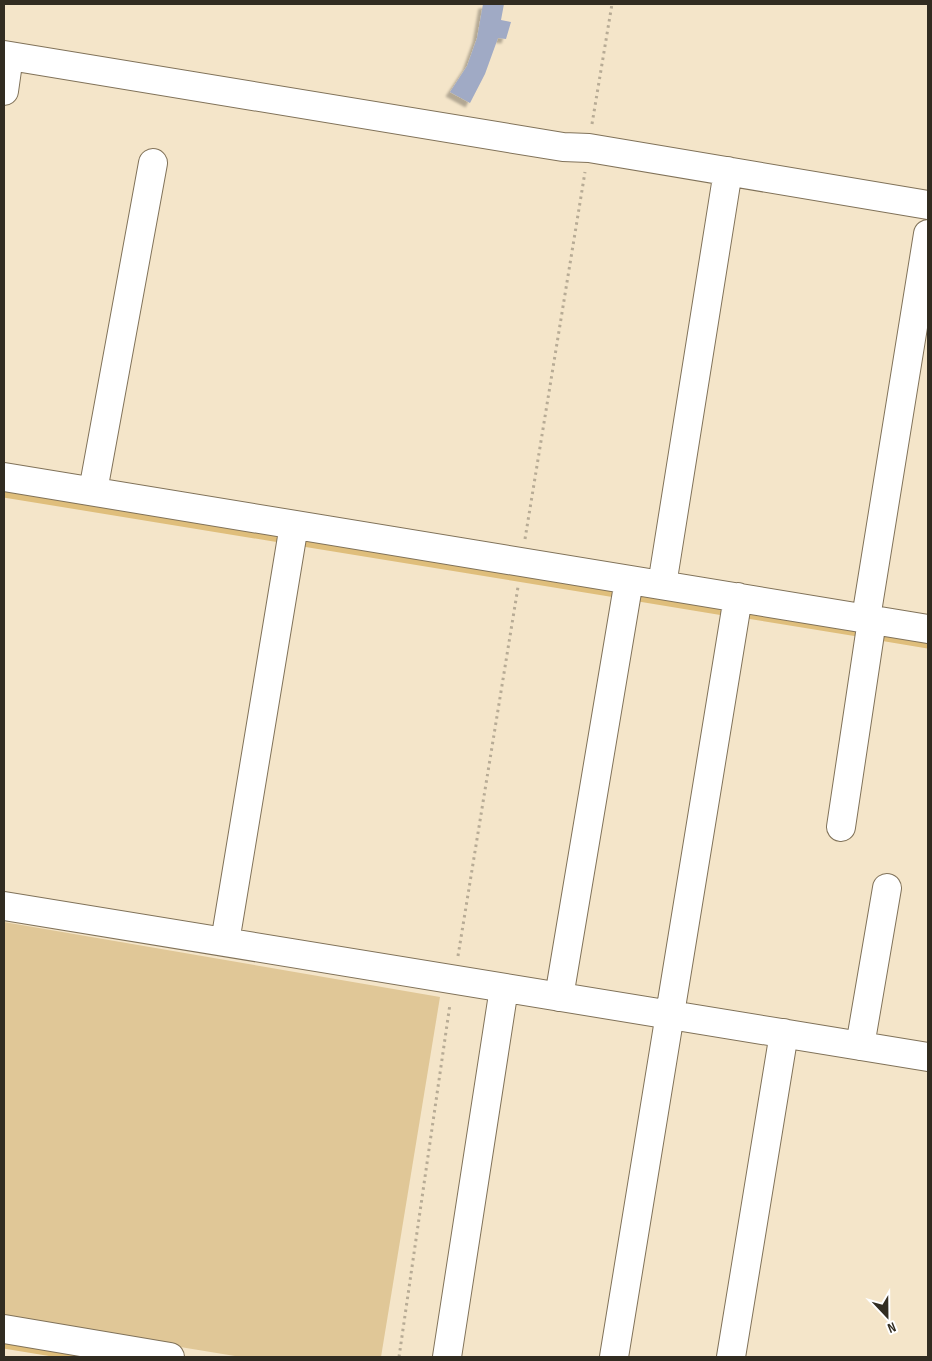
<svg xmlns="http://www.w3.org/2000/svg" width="932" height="1361" viewBox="0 0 932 1361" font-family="'Sofia Sans Condensed',sans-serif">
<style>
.green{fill:#e0c797}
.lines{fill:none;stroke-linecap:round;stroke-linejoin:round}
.stream{stroke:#dfbe7b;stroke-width:7}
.building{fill:#a0aac5;filter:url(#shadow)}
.minor-casing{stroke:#807259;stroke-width:30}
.path{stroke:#b7ab95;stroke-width:3;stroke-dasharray:2.5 4;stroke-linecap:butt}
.minor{stroke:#fff;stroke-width:28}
</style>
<defs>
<filter id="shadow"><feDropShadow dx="-4.5" dy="4.5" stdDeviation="1" flood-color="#0004"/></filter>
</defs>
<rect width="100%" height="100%" fill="#f4e5c9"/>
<!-- green -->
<path class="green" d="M4,922L440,997L381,1357H241L4,1318Z"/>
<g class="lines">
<!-- stream -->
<path class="stream" d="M4,494L286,540
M297,542L622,595
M633,597L730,613
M741,614L864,634
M874,636L928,645
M4,1345L77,1357"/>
</g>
<!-- building -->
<path class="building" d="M483,4H504L501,20L511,22L506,39L498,38L485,74L470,103L450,92L467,66L477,38Z"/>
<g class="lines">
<defs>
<path id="minor" d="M4,55L563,147L589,148L928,205
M4,91L9,56
M4,477L928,629
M93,491L153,163
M662,585L728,171
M866,618L928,234
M841,827L872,620
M4,906L928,1057
M225,942L294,525
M559,997L629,580
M860,1046L887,888
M4,1329L170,1357
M447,1357L504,988
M614,1357L738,597
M731,1357L784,1033"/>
</defs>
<!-- minor casing -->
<use href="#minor" class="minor-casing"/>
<!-- path -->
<path class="path" d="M592,124L612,4
M525,539L585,172
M458,956L518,587
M399,1357L450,1004"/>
<!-- minor -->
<use href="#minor" class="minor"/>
</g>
<!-- border -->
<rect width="932" height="1361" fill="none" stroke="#312c21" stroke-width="10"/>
<!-- north arrow -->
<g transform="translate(887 1316) rotate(158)" stroke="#ffffff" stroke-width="4" paint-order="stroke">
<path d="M0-4L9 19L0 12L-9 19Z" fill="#312c21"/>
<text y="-8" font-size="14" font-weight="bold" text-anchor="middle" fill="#312c21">N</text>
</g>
</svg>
